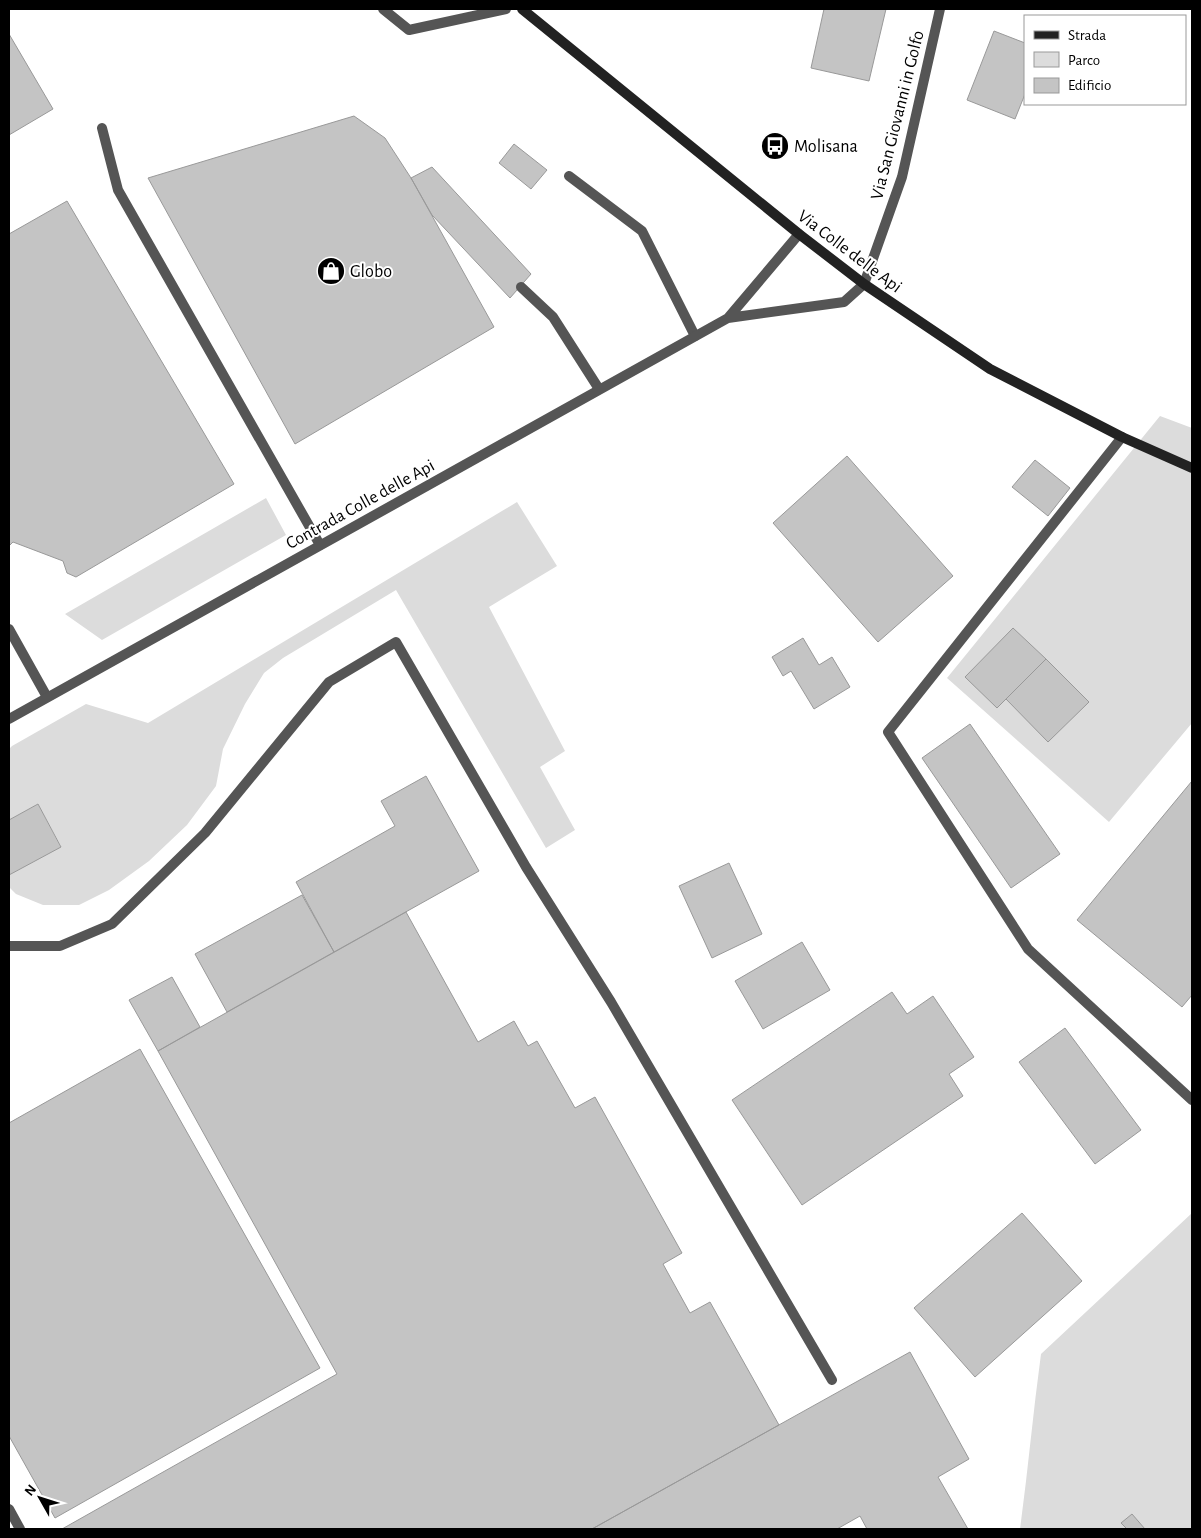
<svg xmlns="http://www.w3.org/2000/svg" width="1201" height="1538" viewBox="0 0 1201 1538" font-family="'Alegreya Sans',sans-serif">
<style>
.green{fill:#dcdcdc}
.building{fill:#c4c4c4;stroke:#999}
.lines{fill:none;stroke-linecap:round;stroke-linejoin:round}
.lane{stroke:#555;stroke-width:10}
.street{stroke:#555;stroke-width:10}
.secondary{stroke:#222;stroke-width:10}
.labels{text-anchor:middle;stroke-width:4;stroke-linejoin:round;paint-order:stroke}
.street-label{font-size:18px;fill:#000;stroke:#fff}
.poi-label{font-size:18px;fill:#000;stroke:#fff;text-anchor:start}
</style>
<rect width="100%" height="100%" fill="#fff"/>
<!-- green -->
<path class="green" d="M1160,416L1192,428V723L1109,822L947,678Z
M266,498L286,535L102,640L65,614Z
M517,502L557,566L489,607L565,751L540,767L575,830L546,848L396,590L283,658L264,673L245,704L223,749L216,786L187,825L149,861L109,890L79,905H43L16,894L9,887V875L61,846L38,804L9,820V749L12,746L86,704L148,723Z
M1192,1213V1529H1020C1028,1471 1033,1412 1041,1354Z"/>
<!-- building -->
<path class="building" d="M824,9H886L869,81L811,68Z
M994,31L1025,43V94L1015,119L967,100Z
M9,34L53,109L9,135Z
M354,116L385,138L411,178L494,327L295,444L148,178Z
M514,144L547,170L531,189L499,163Z
M432,167L531,274L510,298L432,215L411,178Z
M67,201L234,484L76,577L67,573L63,561L13,542L9,546V234Z
M847,456L953,576L878,642L773,523Z
M1035,460L1070,488L1048,516L1012,487Z
M1013,628L1046,659L997,708L965,677Z
M803,638L819,665L832,657L850,687L814,709L791,671L783,676L772,657Z
M1046,659L1089,702L1048,742L1006,699Z
M970,724L1060,854L1011,888L922,758Z
M426,776L479,871L334,952L296,882L395,826L381,801Z
M1192,781V995L1182,1007L1077,920Z
M38,804L61,847L9,875V820Z
M729,863L762,934L712,958L679,886Z
M302,895L334,952L227,1012L195,954Z
M406,912L478,1042L514,1021L528,1046L537,1041L575,1108L595,1097L682,1253L663,1264L690,1313L710,1302L779,1425L592,1529H62L337,1374L158,1051Z
M802,942L830,990L763,1029L735,981Z
M172,977L200,1027L158,1051L129,1000Z
M892,992L907,1014L933,996L974,1057L949,1074L963,1096L802,1205L732,1100Z
M1065,1028L1141,1130L1095,1164L1019,1062Z
M140,1049L320,1368L55,1518L9,1436V1123Z
M1022,1213L1082,1281L975,1377L914,1308Z
M910,1352L969,1459L938,1477L968,1529H867L860,1516L837,1529H592Z
M1132,1514L1145,1529H1127L1121,1523Z"/>
<g class="lines">
<!-- lane -->
<path class="lane" d="M383,9L409,30L506,9
M102,128L118,190L320,545
M569,176L642,231L695,336
M521,287L553,317L599,389
M1122,437L888,732L1028,949L1192,1100
M9,629L47,697
M9,946H60L112,924L205,833L329,682L396,642L526,867L611,1002L832,1380
M9,1509L20,1529"/>
<!-- street -->
<path class="street" d="M728,318L799,234
M9,719L728,318L844,302L864,284L902,177L940,9"/>
<!-- secondary -->
<path class="secondary" d="M522,9L799,234L864,284L990,369L1122,437L1192,468"/>
</g>
<!-- icons -->
<defs>
<symbol id="bus-disc" viewBox="-11 -11 22 22"><circle r="9.5" fill="#000" stroke="#fff"/><path d="M-5-6H5V4H4V6H2V4H-2V6H-4V4H-5ZM-3.5-4V0h7V-4ZM-3.5 1.2v1.5H-2V1.2ZM2 1.2v1.5H3.5V1.2Z" fill="#fff"/></symbol>
<symbol id="shop-disc" viewBox="-11 -11 22 22"><circle r="9.5" fill="#000" stroke="#fff"/><path d="M-5-2.5h2.3a2.7 3.5 0 0 1 5.4 0H5L5.5 6h-11ZM-1.5-2.5h3a1.5 2.3 0 0 0-3 0Z" fill="#fff"/></symbol>
</defs>
<g fill-rule="evenodd">
<use href="#bus-disc" x="759" y="130" width="32" height="32"/>
<use href="#shop-disc" x="315" y="255" width="32" height="32"/>
</g>
<g class="labels">
<!-- street labels -->
<g class="street-label">
<text transform="translate(897 115) rotate(-76)" y="6">Via San Giovanni in Golfo</text>
<text transform="translate(850 251) rotate(37)" y="6">Via Colle delle Api</text>
<text transform="translate(360 504) rotate(-29)" y="6">Contrada Colle delle Api</text>
</g>
<!-- poi labels -->
<g class="poi-label">
<text x="794" y="152">Molisana</text>
<text x="350" y="277">Globo</text>
</g>
</g>
<!-- border -->
<rect width="1201" height="1538" fill="none" stroke="#000000" stroke-width="20"/>
<!-- legend -->
<rect x="1024" y="15" width="162" height="90" fill="#ffffff" stroke="#999999"/>
<rect x="1034" y="31" width="25" height="8" fill="#222222" stroke="#999999"/>
<text x="1068" y="40" font-size="15" fill="#000000">Strada</text>
<rect x="1034" y="52" width="25" height="15" fill="#dcdcdc" stroke="#999999"/>
<text x="1068" y="65" font-size="15" fill="#000000">Parco</text>
<rect x="1034" y="78" width="25" height="15" fill="#c4c4c4" stroke="#999999"/>
<text x="1068" y="90" font-size="15" fill="#000000">Edificio</text>
<!-- north arrow -->
<g transform="translate(40 1498) rotate(309)" stroke="#ffffff" stroke-width="4" paint-order="stroke">
<path d="M0-4L9 19L0 12L-9 19Z" fill="#000000"/>
<text y="-8" font-size="14" font-weight="bold" text-anchor="middle" fill="#000000">N</text>
</g>
</svg>
